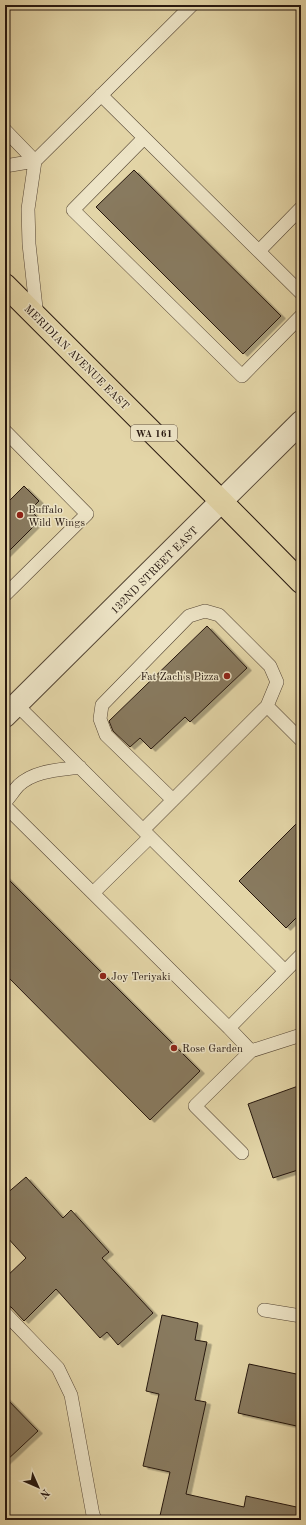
<svg xmlns="http://www.w3.org/2000/svg" width="306" height="1525" viewBox="0 0 306 1525" font-family="'Old Standard TT',serif">
<style>
.building{fill:#887a5e;stroke:#26170f;filter:url(#shadow)}
.lines{fill:none;stroke-linecap:round;stroke-linejoin:round}
.lane-casing{stroke:#554635;stroke-width:14}
.street-casing{stroke:#554635;stroke-width:24}
.primary-casing{stroke:#26170f;stroke-width:24}
.lane{stroke:#ede4c6;stroke-width:13}
.street{stroke:#ede4c6;stroke-width:22}
.primary{stroke:#e3d5a7;stroke-width:22}
.poi-dot{fill:#8f2418;stroke:#ede4c6;stroke-width:1.5}
.labels{text-anchor:middle;stroke-width:3;stroke-linejoin:round;paint-order:stroke}
.shield{fill:#ede4c6;stroke:#625446;stroke-width:1}
.shield-label{font-size:10px;font-weight:bold;fill:#26170f}
.street-label{font-size:11px;fill:#26170f;stroke:#ede4c6}
.poi-label{font-size:11px;fill:#26170f;stroke:#ede4c6;text-anchor:start}
</style>
<defs>
<filter id="shadow"><feDropShadow dx="4.5" dy="2.5" stdDeviation="0" flood-color="#0004"/></filter>
</defs>
<rect width="100%" height="100%" fill="#e3d5a7"/>
<filter id="stains"><feTurbulence type="fractalNoise" baseFrequency=".005" numOctaves="4"/><feColorMatrix values="0 0 0 0 .2 0 0 0 0 .09 0 0 0 0 .02 0 0 0 .5 -.17"/></filter>
<radialGradient id="worn" r=".72"><stop offset=".6" stop-color="#630" stop-opacity="0"/><stop offset="1" stop-color="#630" stop-opacity=".3"/></radialGradient>
<!-- building -->
<path class="building" d="M134,170L281,316L243,354L96,207Z
M24,486L39,501L30,510L40,520L5,555V505Z
M207,626L247,668L190,722L185,717L151,749L140,738L130,747L113,731L109,721Z
M301,819V913L286,928L239,881Z
M5,876L200,1071L150,1120L5,974Z
M301,1085V1169L273,1178L248,1104Z
M26,1177L63,1218L71,1210L109,1252L102,1258L153,1313L118,1345L107,1332L100,1338L56,1289L24,1321L11,1307L5,1305V1278L26,1258L5,1235V1195Z
M162,1315L198,1323L195,1340L207,1342L195,1400L206,1402L186,1494L244,1507L246,1496L301,1508V1520H159L170,1472L143,1466L159,1394L146,1391Z
M249,1364L301,1375V1427L238,1413Z
M5,1397L38,1431L5,1462Z"/>
<g class="lines">
<defs>
<path id="lane" d="M101,95L301,293
M5,130L35,161L192,5
M144,138L73,210L242,376L301,316
M5,166L35,161L28,209L29,244L37,317
M259,251L301,208
M5,431L87,514L5,595
M17,705L285,971
M173,800L106,735L100,719L102,705L189,616L205,611L219,615L270,666L277,682L267,706
M5,802C10,797 14,790 19,785C35,770 60,770 80,767
M5,806L229,1028L301,955
M143,830L267,706L301,740
M93,893L150,837
M229,1028L251,1051L301,1035
M242,1153L195,1106L251,1051
M264,1310L301,1316
M5,1313L58,1368L71,1395L93,1515L96,1520"/>
<path id="street" d="M5,716L301,422"/>
<path id="primary" d="M5,285L222,502L301,582"/>
</defs>
<!-- lane casing -->
<use href="#lane" class="lane-casing"/>
<!-- street casing -->
<use href="#street" class="street-casing"/>
<!-- primary casing -->
<use href="#primary" class="primary-casing"/>
<!-- lane -->
<use href="#lane" class="lane"/>
<!-- street -->
<use href="#street" class="street"/>
<!-- primary -->
<use href="#primary" class="primary"/>
</g>
<!-- markers -->
<g class="poi-dot">
<circle cx="20" cy="515" r="4"/>
<circle cx="227" cy="676" r="4"/>
<circle cx="103" cy="976" r="4"/>
<circle cx="174" cy="1048" r="4"/>
</g>
<g class="labels">
<!-- shield labels -->
<rect class="shield" x="131" y="425" width="46" height="16" rx="3"/>
<g class="shield-label">
<text x="154" y="437">WA 161</text>
</g>
<!-- street labels -->
<g class="street-label">
<text transform="translate(77 357) rotate(45)" y="4">MERIDIAN AVENUE EAST</text>
<text transform="translate(154 570) rotate(-45)" y="4">132ND STREET EAST</text>
</g>
<!-- poi labels -->
<g class="poi-label">
<text x="28" y="513">Buffalo<tspan x="28" dy="13">Wild Wings</tspan></text>
<text x="219" y="680" text-anchor="end">Fat Zach's Pizza</text>
<text x="111" y="980">Joy Teriyaki</text>
<text x="182" y="1052">Rose Garden</text>
</g>
</g>
<!-- margin -->
<rect width="306" height="1525" fill="none" stroke="#e3d5a7" stroke-width="20"/>
<rect x="6" y="6" width="294" height="1513" fill="none" stroke="#26170f" stroke-width="2"/>
<rect x="10" y="10" width="286" height="1505" fill="none" stroke="#26170f"/>
<!-- north arrow -->
<g transform="translate(38 1487) rotate(135)" stroke="#ede4c6" stroke-width="3" paint-order="stroke">
<path d="M0-3L7 15L0 10L-7 15Z" fill="#26170f"/>
<text y="-6" font-size="11" font-weight="bold" text-anchor="middle" fill="#26170f">N</text>
</g>
<rect width="100%" height="100%" filter="url(#stains)"/>
<rect width="100%" height="100%" fill="url(#worn)"/>
</svg>
